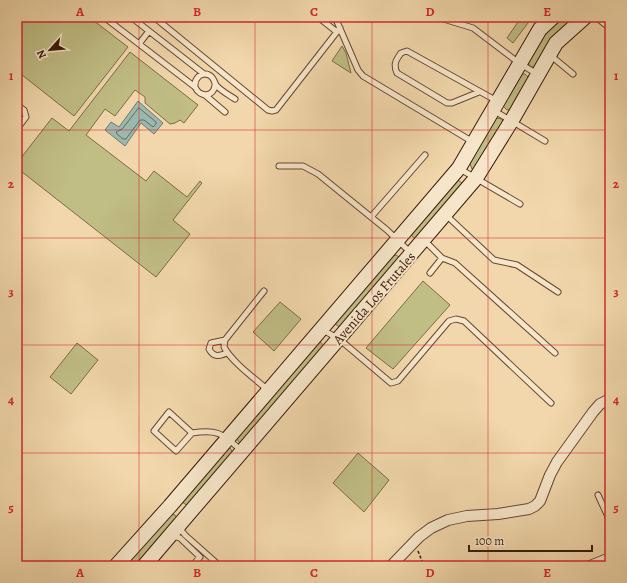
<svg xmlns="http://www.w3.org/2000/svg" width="627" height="583" viewBox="0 0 627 583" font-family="Alegreya,serif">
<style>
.green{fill:#c0bd85;stroke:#7c6b48}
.water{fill:#9bb8af;stroke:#73786d}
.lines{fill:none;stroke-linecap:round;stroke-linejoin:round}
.shore{stroke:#6a685c;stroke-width:1}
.service-casing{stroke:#664832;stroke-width:7}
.minor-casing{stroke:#664832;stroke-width:12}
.secondary-casing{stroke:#38190a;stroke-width:16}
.path{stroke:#38190a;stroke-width:1.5;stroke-dasharray:3 2;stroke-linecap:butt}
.service{stroke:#f6e5c8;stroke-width:5}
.minor{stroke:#f6e5c8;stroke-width:10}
.secondary{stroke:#f6e5c8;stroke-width:14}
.grid{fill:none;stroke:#d62828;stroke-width:1;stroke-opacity:0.55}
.labels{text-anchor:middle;stroke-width:4;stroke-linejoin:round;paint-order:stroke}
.street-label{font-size:14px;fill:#38190a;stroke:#f6e5c8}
.neatline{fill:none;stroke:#d62828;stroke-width:1.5}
.grid-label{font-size:13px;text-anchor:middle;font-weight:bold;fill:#d62828}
</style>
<rect width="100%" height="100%" fill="#f1d7ab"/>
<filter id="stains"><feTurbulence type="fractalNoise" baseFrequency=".005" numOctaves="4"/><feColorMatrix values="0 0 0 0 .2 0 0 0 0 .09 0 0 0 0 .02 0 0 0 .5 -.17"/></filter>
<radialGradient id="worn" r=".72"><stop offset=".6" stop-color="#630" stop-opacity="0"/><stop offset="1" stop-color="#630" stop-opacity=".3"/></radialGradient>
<!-- green -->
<path class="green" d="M17,17H89L128,47L74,116L17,71Z
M518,17H529L531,19L513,43L507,38L520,19Z
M561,17H578L537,66L532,67L528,64L547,29Z
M342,46L346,53L351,73L332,61Z
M130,52L198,105L184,123L180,120L175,123L170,124L145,103V97L135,90L115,116L105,109L86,135L146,181L154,171L187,197L200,181L202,183L173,220L190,234L156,277L17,168V163L52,118L69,131Z
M522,74H525L530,79L512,109L507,110L503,106L519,76Z
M496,118L502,119L503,123L475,169H472L470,164V162L494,121Z
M458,180L466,186L418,241L411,235Z
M396,255L399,257L342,329L334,323L392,256Z
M423,281L450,305L393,369L366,348Z
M280,302L301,319L274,351L253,332Z
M317,342C322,342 323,344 324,348L240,443L236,438Z
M77,343L98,360L71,394L50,377Z
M227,447L230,448L233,453L188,506L182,502Z
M358,453L389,480L364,512L333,483Z
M171,514L175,515L178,519L139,566H122Z"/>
<!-- water -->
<path class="water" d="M138,101L163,123L154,134L141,123L125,146L105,130L111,122L119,127Z"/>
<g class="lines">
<!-- shore -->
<path class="shore" d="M139,108L156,122V124L153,127L144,120H140L126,139H123L117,134L116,132L122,129Z"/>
<defs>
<path id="service" d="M104,17L195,87C200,98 214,97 215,85
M131,17L204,74
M154,17L268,110L272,111L276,110L340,28
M318,17L337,32
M335,17L358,70L363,76L473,142
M437,17L473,28L519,63L537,74
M139,44L149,31
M550,55L573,74
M195,87C194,79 201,71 209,75C214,77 214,82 216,85C221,91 229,95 235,99
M479,92L452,103H447L397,73C393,64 396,60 401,53L407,51L497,101
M205,95L225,112
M17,105L24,110L26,117L17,129
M493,110L545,141
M279,166H303L318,174L387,230L411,253
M460,169L520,204
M446,215L494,260L517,265L558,292
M371,217L425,155
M424,240L442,258L455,263L555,353
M430,273L442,258
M264,291L225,340L224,347C232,362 254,378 268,390
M323,330L339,339L391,383L398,381L449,321L456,319L464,321L551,403
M225,340L211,343L209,349C214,358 219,356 227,353
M192,433L169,412L154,431L176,451L192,433C219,429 222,434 242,451
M598,495L610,521
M182,526V531L185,535L220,566
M173,536L180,538L200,557L192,566"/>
<path id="minor" d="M600,17L610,25
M391,566L419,537L431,528L448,520L467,516L498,514L529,509L535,506L540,501L550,475L557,462L593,412L600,404L610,399
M590,566L610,558"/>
<path id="secondary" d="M116,566L170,506L459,168L540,29L553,17
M144,566L476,178L512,120L556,43L585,17"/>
</defs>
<!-- service casing -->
<use href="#service" class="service-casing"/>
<!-- minor casing -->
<use href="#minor" class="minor-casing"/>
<!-- secondary casing -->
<use href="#secondary" class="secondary-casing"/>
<!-- path -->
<path class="path" d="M418,551L424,566"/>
<!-- service -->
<use href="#service" class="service"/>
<!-- minor -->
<use href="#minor" class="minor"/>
<!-- secondary -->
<use href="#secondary" class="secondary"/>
</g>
<!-- grid -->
<path class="grid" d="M139,17V566M255,17V566M372,17V566M488,17V566M17,130H610M17,238H610M17,345H610M17,453H610"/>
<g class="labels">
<!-- street labels -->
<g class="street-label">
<text transform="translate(374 298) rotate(-49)" y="5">Avenida Los Frutales</text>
</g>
</g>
<!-- margin -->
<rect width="627" height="583" fill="none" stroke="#f1d7ab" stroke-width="44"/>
<!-- north arrow -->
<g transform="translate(50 50) rotate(243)" stroke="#f6e5c8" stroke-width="3" paint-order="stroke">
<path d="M0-3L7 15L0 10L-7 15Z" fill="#38190a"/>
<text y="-6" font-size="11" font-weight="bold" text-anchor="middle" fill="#38190a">N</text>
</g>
<!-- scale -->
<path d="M469 545v6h123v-6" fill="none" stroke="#38190a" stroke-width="2"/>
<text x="475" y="545" font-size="12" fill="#38190a" stroke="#f6e5c8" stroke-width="3" paint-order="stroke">100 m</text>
<rect x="22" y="22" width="583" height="539" class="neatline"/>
<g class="grid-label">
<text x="80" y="16">A</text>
<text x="197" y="16">B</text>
<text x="314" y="16">C</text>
<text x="430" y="16">D</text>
<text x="547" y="16">E</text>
<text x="11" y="80">1</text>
<text x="616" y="80">1</text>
<text x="11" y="188">2</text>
<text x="616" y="188">2</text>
<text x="11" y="296">3</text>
<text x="616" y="296">3</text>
<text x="11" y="404">4</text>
<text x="616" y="404">4</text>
<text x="11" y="512">5</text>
<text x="616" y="512">5</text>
<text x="80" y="577">A</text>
<text x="197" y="577">B</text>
<text x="314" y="577">C</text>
<text x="430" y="577">D</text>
<text x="547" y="577">E</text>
</g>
<rect width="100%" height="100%" filter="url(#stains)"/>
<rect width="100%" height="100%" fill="url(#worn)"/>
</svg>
